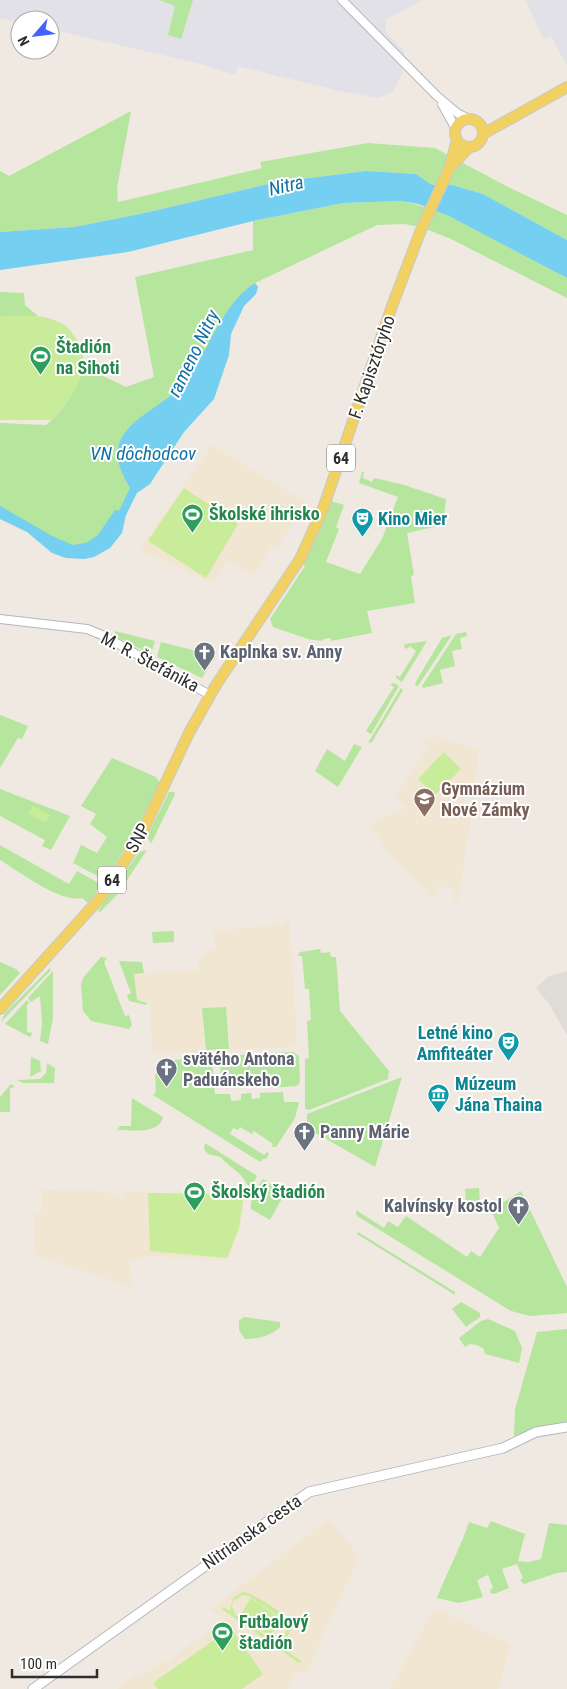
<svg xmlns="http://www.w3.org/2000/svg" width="567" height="1689" viewBox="0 0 567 1689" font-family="'Roboto Condensed',sans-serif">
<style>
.industrial{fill:#e3e1e8}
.education{fill:#f0e6d1}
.green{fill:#b6e59e}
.pitch{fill:#c9ec9a;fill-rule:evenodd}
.plaza{fill:#dfdcd8}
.water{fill:#75cff0}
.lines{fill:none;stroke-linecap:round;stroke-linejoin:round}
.tertiary-casing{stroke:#b4b7c1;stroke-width:10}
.secondary-casing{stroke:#b4b7c1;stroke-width:11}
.primary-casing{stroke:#c9c9c9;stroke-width:12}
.tertiary{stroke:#fff;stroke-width:8}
.secondary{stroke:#fff;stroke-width:9}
.primary{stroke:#f2d163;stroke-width:10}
.labels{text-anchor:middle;stroke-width:4;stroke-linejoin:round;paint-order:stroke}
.shield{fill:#fff;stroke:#6d6d6d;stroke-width:1}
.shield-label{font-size:16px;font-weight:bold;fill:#2e2e2e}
.leisure-label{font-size:18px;font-weight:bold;fill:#27864d;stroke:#fff;text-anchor:start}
.street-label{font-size:18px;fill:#2e2e2e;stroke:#fff}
.culture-label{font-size:18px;font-weight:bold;fill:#0d838f;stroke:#fff;text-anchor:start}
.worship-label{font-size:18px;font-weight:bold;fill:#5b616d;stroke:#fff;text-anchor:start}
.education-label{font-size:18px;font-weight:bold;fill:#785e54;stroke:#fff;text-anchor:start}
.water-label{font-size:19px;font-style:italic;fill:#0d6fa3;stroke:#fff}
</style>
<rect width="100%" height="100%" fill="#efe9e1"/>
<!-- industrial -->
<path class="industrial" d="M0,0H422L387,19L385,28L386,33L404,51L402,74L393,91L379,98L339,91L238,66L235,75L201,64L50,29V20H20V22L0,18Z
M525,0H567V66L551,36L544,39Z"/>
<!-- education -->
<path class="education" d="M212,445L306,502L277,549L271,546L253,576L227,560L213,583L139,550Z
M436,736L479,750L475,781H471L464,807L472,809L458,901L452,900L454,889L446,887L437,886L436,899L429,896L390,854L370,826L381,818L406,808L395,796L428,748L421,743Z
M289,916L297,1043L293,1047L230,1050L226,1006L202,1007L205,1052L153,1054L149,1003L137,1000L134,974L199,970L198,957H205L206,950H215L214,931L285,924V918Z
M42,1190L110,1191L112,1197L123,1196V1192L244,1194L240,1228L227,1261L153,1256L128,1261L133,1287L35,1255L33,1213L41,1212Z
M328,1520L354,1548L353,1552L360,1555L308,1669L305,1674L298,1670L288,1689H117L136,1675L138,1678L164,1660L166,1662L225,1620L210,1609Z
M434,1608L511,1644L498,1689H390Z"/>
<!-- green -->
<path class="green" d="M159,0H193L181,39L168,35L175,6Z
M131,111L117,188L118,202L262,168L260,162L368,143L435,148L508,187L567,215V240L483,194L452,185H432L416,174L366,171L277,182L140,214L74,227L0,232V171L9,176Z
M401,201C460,213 515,250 567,278V298L451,239L421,227L404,224L377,225L255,283L180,398L115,522L92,545L76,550L0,514V423L46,425C65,410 76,389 84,367L96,370L97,373L126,387L154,377L135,277L253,250V221L343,203Z
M0,292L24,293L25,305L38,316H0Z
M364,471L363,478L372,482L374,478L401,484L446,499L443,525L407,533L414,575L411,576L415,603L367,611L372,633L331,641V638L323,639L322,641L308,639L273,627L270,619L305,566L303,564L331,501L344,505L336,527L339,529L326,562L360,574L382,539L398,497L359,483L362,472Z
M115,631L155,641L151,654L114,636Z
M466,632L467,636L460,638L462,649L452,651L455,666L440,670L443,683L423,688L422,686L456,634Z
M452,635L418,686H416L415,683L442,638Z
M427,641L402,682L396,678V675L400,677L416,651L410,646L407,649L404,647L405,644Z
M161,642L216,656L202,678L157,657Z
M394,683L399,686L371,734L366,731L394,687L390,685Z
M401,688L403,690L372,742L368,743Z
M0,715L28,726L22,739L18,738L0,768Z
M354,744L362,747L338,787L315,771L327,749L345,761Z
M112,758L156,777L160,783L132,838L105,880L73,863L81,845L97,853L107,837L90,824L96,814L81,806Z
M0,789L70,816L51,850L42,846L45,840L0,816Z
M169,792H174L175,794L151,844L147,836Z
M0,845L69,884L77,871L102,885L88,903L82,898C60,903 20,872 0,860Z
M147,850L117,895L100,912L98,911L139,852Z
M174,931V942L153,943L152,932Z
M320,949L321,953L330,952L331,957H336L340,1011L389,1071L388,1079L309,1110L305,1109V1059L309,1058L307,1021L311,1020L309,989H305L302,956H298L300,952Z
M101,957L107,958L104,962L125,1016L129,1015L132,1025L129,1029L91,1021L83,1011L81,984L83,978Z
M119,961L142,962L144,973L134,974L137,1000L147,1003V1005L129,1001L127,995L131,993Z
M0,962L16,969L20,973L0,995Z
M50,968L51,970L1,1022L5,1013Z
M53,971V1018L48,1044L40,1041L42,1024L40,996L31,1002L28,998Z
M27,1000L29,1003L27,1005V1032L33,1033L30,1037L5,1024Z
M226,1007L229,1049L206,1050L202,1008Z
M293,1052L299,1056L300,1082L297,1086L265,1088V1083L221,1085L220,1056Z
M31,1057L40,1061L41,1071L30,1077Z
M209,1057L212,1060L215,1094H230L231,1101L241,1100V1094L251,1093L252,1099L260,1098V1093L283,1092L284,1102H299L295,1118L276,1147H271L273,1144L254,1131L252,1134L240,1127L238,1130L233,1128L230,1134L264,1155L267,1152L269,1154L266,1159H263L260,1162L153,1095L156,1092L155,1074L174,1073V1060Z
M47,1063L55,1068L54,1083H23L17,1080L40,1079L46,1073Z
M402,1077L375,1167L307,1128V1114Z
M11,1084L15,1087L10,1088V1112H0V1097Z
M132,1098L163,1117C159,1135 131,1130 117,1130L120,1126H131Z
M205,1143L257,1176L251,1188C247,1185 246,1182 243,1178C237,1170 228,1166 221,1157L208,1154L204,1149Z
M263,1179L285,1193L270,1220L251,1209C250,1197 257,1189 263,1179Z
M479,1188L480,1205L466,1206L465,1189Z
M521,1191L567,1287V1313L530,1316L511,1311L357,1216L356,1213V1210L384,1228L388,1221L398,1227L406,1216L467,1257L471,1251L480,1257L499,1228L491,1210Z
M358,1232L455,1292V1295L357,1234Z
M461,1302L480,1313V1317L466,1327L452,1309Z
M244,1317L280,1322V1327C273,1335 255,1340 245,1339L239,1330V1321Z
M488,1319L515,1331L522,1348L519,1363L485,1354L484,1349L477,1345L470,1344L465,1347L459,1338L481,1321Z
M567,1329V1424H555L514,1436L515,1409L537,1332Z
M491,1521L525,1534L518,1561L528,1562L541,1559L549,1523L567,1525V1572L557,1573L524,1584L520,1580L523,1578L517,1564L502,1569L509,1588L494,1594L491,1593L490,1590L493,1588L488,1575L477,1580L483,1597L459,1603L437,1598C447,1572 460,1549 469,1522L487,1528Z"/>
<!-- pitch -->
<path class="pitch" d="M0,316C20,316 42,313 61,323C74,330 84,350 84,365C84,380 62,412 51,420H0Z
M184,488L238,524L206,578L148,541Z
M444,752L461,769L435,795L418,779Z
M33,806L50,815L45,823L28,814Z
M148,1193L244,1194L239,1228L227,1258L150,1251Z
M243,1592C253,1593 282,1612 288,1620C291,1625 290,1630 288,1636L276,1643L301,1661L299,1663L222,1609L223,1607L230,1611L233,1598ZM243,1595L249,1596L283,1619L287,1626L284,1637L276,1640L269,1638L236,1615L232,1607L233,1601Z
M251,1598L282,1620L270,1636L240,1615Z
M231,1628L263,1674L242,1689H158L153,1683Z"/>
<!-- plaza -->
<path class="plaza" d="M567,971V1035L549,1004L536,988L549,976Z"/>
<!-- water -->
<path class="water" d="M366,171L416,174L432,185H452L483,194L567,240V278L449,216L418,204L401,201L343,203L253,221L128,252L0,270V232L74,227L140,214L277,182Z
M255,283L258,287L256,294L244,306L231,334L229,355L214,399L184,432L150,484L137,493L126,515L122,533L110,548L94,557L84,559L66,558L52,553L27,532L0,519V506L52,536L73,545L86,543L98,535L115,510L119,511L130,488C123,476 114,459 119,444C128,417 168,404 185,382C210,350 220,306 255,283Z"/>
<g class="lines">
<defs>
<path id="tertiary" d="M342,0L437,96L457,113L469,119
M442,104L456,129
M0,619L87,629L102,635L210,695"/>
<path id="secondary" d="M33,1689L309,1492L503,1448L536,1432L567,1427"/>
<path id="primary" d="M455 133a14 14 0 1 1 28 0a14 14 0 1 1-28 0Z
M483,134L567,87
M450,167L457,139
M0,1009L101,897L138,841L189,733L216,685L300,559L324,506L392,306L421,230L449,169L469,147"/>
</defs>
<!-- tertiary casing -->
<use href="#tertiary" class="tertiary-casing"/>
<!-- secondary casing -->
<use href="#secondary" class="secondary-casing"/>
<!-- primary casing -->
<use href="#primary" class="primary-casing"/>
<!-- tertiary -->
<use href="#tertiary" class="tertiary"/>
<!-- secondary -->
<use href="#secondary" class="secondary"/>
<!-- primary -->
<use href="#primary" class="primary"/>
</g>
<!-- icons -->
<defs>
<symbol id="stadium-pin" viewBox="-11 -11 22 30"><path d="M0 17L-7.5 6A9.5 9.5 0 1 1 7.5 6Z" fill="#2e9e5b" stroke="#fff"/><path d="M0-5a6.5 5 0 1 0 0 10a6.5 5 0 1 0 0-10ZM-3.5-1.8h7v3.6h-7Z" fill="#fff"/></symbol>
<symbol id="theatre-pin" viewBox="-11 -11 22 30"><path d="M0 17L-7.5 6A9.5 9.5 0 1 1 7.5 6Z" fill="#0f9aa8" stroke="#fff"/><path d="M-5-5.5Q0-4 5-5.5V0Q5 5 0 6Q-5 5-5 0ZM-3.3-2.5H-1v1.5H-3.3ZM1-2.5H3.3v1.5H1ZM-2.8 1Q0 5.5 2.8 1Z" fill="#fff"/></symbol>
<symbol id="church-pin" viewBox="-11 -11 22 30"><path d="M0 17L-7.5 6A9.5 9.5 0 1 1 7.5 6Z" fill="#6b7280" stroke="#fff"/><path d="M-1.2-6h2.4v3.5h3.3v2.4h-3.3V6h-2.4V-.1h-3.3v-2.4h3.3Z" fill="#fff"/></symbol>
<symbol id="school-pin" viewBox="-11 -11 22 30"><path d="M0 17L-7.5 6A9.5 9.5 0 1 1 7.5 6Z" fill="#8d6e63" stroke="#fff"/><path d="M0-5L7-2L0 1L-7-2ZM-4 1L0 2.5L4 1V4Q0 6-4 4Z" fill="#fff"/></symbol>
<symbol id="museum-pin" viewBox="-11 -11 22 30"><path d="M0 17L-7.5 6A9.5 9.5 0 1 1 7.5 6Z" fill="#0f9aa8" stroke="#fff"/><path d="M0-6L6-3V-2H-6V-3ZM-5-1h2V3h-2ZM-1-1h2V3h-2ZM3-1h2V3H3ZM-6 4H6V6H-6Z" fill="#fff"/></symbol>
</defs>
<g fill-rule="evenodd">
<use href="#stadium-pin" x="28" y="344" width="25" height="34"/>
<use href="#stadium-pin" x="180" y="502" width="25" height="34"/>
<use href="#theatre-pin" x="350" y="506" width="25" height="34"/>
<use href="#church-pin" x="192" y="640" width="25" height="34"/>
<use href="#school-pin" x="412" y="786" width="25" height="34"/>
<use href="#theatre-pin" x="496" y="1030" width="25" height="34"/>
<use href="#church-pin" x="154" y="1056" width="25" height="34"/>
<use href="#museum-pin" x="426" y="1082" width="25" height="34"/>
<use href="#church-pin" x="292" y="1120" width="25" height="34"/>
<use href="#stadium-pin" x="182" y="1180" width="25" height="34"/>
<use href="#church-pin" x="506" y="1194" width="25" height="34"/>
<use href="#stadium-pin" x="210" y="1620" width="25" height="34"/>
</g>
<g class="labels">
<!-- shield labels -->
<g class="shield">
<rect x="327" y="444.5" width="28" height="27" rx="4"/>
<rect x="98" y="866.5" width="28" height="27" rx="4"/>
</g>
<g class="shield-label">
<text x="341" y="464">64</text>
<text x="112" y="886">64</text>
</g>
<!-- leisure labels -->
<g class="leisure-label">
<text x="56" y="353">Štadión<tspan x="56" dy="21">na Sihoti</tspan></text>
<text x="209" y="520">Školské ihrisko</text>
<text x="211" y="1198">Školský štadión</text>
<text x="239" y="1628">Futbalový<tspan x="239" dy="21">štadión</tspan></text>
</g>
<!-- street labels -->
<g class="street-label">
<text transform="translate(372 367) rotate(-71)" y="6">F. Kapisztóryho</text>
<text transform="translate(150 662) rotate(28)" y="6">M. R. Štefánika</text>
<text transform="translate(138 838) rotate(-61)" y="6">SNP</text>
<text transform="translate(252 1532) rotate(-35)" y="6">Nitrianska cesta</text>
</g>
<!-- culture labels -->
<g class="culture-label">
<text x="378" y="525">Kino Mier</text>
<text x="493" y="1039" text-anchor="end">Letné kino<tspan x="493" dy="21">Amfiteáter</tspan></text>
<text x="455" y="1090">Múzeum<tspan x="455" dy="21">Jána Thaina</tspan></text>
</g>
<!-- worship labels -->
<g class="worship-label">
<text x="220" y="658">Kaplnka sv. Anny</text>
<text x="183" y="1065">svätého Antona<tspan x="183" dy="21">Paduánskeho</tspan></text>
<text x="320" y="1138">Panny Márie</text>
<text x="502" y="1212" text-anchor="end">Kalvínsky kostol</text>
</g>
<!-- education labels -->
<g class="education-label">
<text x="441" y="795">Gymnázium<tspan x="441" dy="21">Nové Zámky</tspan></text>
</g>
<!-- water labels -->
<g class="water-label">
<text transform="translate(286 185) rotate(-13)" y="7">Nitra</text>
<text transform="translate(193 353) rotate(-64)" y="7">rameno Nitry</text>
<text x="143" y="460">VN dôchodcov</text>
</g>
</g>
<!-- north arrow -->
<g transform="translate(35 35) rotate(242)"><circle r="24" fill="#ffffff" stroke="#ababab"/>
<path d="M0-4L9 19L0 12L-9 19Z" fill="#4264fb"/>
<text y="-8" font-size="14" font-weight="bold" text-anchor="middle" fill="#2e2e2e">N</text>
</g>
<!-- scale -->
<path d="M12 1669v8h85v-8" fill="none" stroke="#2e2e2e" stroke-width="2.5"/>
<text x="20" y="1669" font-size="15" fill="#2e2e2e" stroke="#ffffff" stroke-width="4" paint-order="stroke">100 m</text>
</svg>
